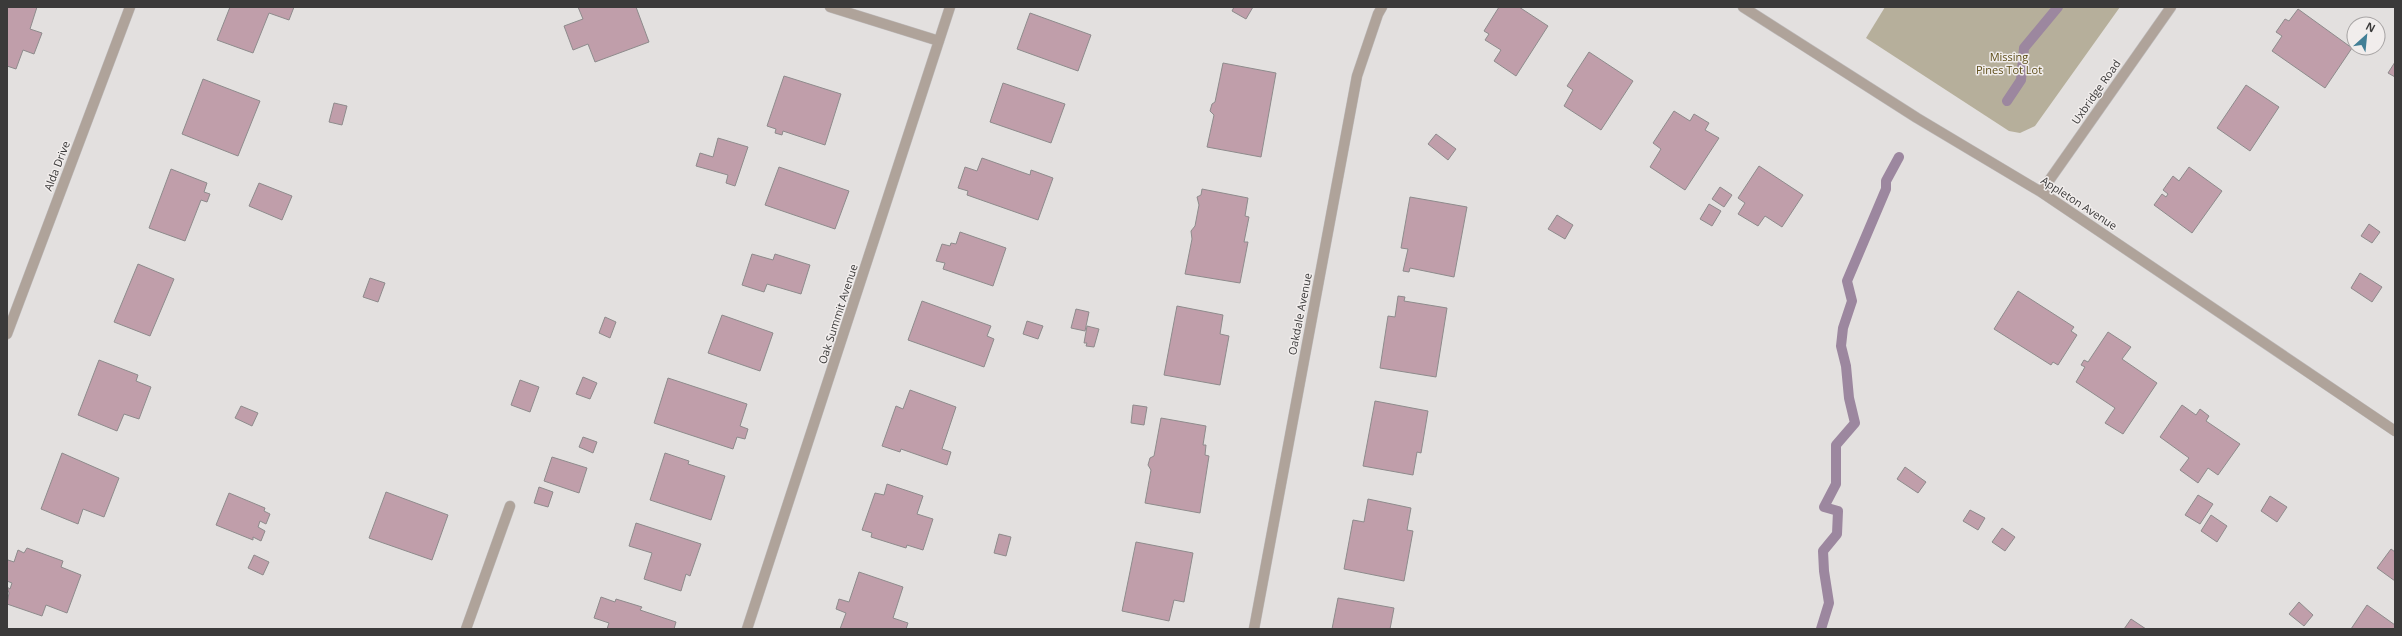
<svg xmlns="http://www.w3.org/2000/svg" width="2402" height="636" viewBox="0 0 2402 636" font-family="'Open Sans',sans-serif">
<style>
.green{fill:#b6af9b}
.lines{fill:none;stroke-linecap:round;stroke-linejoin:round}
.stream{stroke:#9c879f;stroke-width:10}
.building{fill:#c09eaa;stroke:#8e8b8c}
.minor-casing{stroke:#bebbbb;stroke-width:11}
.minor{stroke:#afa39a;stroke-width:10}
.labels{text-anchor:middle;stroke-width:3;stroke-linejoin:round;paint-order:stroke}
.park-label{font-size:11px;fill:#5d4d18;stroke:#f1edec}
.street-label{font-size:11px;fill:#3b3a3a;stroke:#f1edec}
</style>
<rect width="100%" height="100%" fill="#e3e0df"/>
<!-- green -->
<path class="green" d="M1885,7H2120L2035,126L2020,133L2009,131L1866,38Z"/>
<g class="lines">
<!-- stream -->
<path class="stream" d="M2007,101L2021,80L2024,48L2058,7
M1821,629L1829,603L1824,571L1823,551L1837,534L1838,511L1824,507L1836,484V445L1855,423L1849,398L1846,366L1841,346L1843,328L1852,301L1847,281L1886,189V181L1899,157"/>
</g>
<!-- building -->
<path class="building" d="M7,7H37L30,29L42,33L34,54L23,50L16,69L7,66Z
M230,7H294L289,20L269,13L253,53L217,40Z
M578,7H636L649,42L595,62L588,44L573,50L564,26L583,19Z
M1234,7H1253L1246,19L1232,11Z
M1499,7H1519L1548,26L1516,76L1494,61L1501,50L1485,40L1489,34L1484,31Z
M2298,9L2352,48L2325,88L2272,51L2282,36L2276,32L2285,19L2289,21Z
M1030,13L1091,35L1078,71L1017,49Z
M1589,52L1633,81L1601,130L1564,106L1573,90L1567,86Z
M2395,62V77L2388,73Z
M1223,63L1276,73L1261,157L1207,147L1214,115L1210,111L1212,104L1215,102Z
M784,76L841,94L825,145L783,131L782,135L775,133L776,129L767,126Z
M203,79L260,101L238,156L182,134Z
M1003,83L1065,104L1051,143L990,122Z
M2246,85L2279,107L2250,151L2217,128Z
M334,103L347,106L342,125L329,122Z
M1674,111L1690,121L1694,114L1709,123L1705,130L1719,138L1685,190L1650,167L1661,149L1653,143Z
M1436,134L1456,149L1448,160L1428,144Z
M718,138L748,147L735,186L726,183L728,175L696,166L700,153L713,157Z
M982,158L1030,175L1031,170L1053,178L1038,220L967,195L968,191L958,188L965,167L977,171Z
M1759,166L1803,195L1782,227L1765,216L1758,226L1738,214L1745,203L1738,198Z
M779,167L849,191L835,229L765,205Z
M2189,167L2222,191L2192,233L2154,205L2162,194L2166,197L2168,194L2163,190L2173,176L2179,181Z
M171,169L207,183L204,192L210,194L207,202L201,200L185,241L149,228Z
M259,183L292,196L282,220L249,206Z
M1720,187L1732,195L1724,207L1712,199Z
M1202,189L1248,198L1245,216L1249,217L1244,242H1248L1240,283L1185,274L1192,239L1191,231L1195,226L1199,205L1197,197L1201,195Z
M1410,197L1467,207L1454,277L1410,268L1409,272L1403,271L1408,249L1401,248Z
M1709,204L1721,211L1712,226L1700,219Z
M1557,215L1573,225L1565,239L1548,229Z
M2369,224L2380,232L2372,243L2361,236Z
M960,232L1006,248L993,286L943,269L945,263L936,261L942,244L950,246L951,243L956,244Z
M752,254L773,260L775,254L810,265L801,294L767,284L764,292L742,285Z
M138,264L174,279L150,336L114,322Z
M2360,273L2382,287L2372,302L2351,288Z
M370,278L385,283L378,302L363,297Z
M2018,291L2074,327L2071,331L2077,335L2058,365L2053,362L2051,365L1994,329Z
M1398,296L1405,297L1404,301L1447,308L1436,377L1380,368L1388,316L1395,317Z
M922,301L991,326L987,336L994,339L984,367L908,340Z
M1177,306L1223,315L1220,334L1229,336L1220,385L1164,375Z
M1076,309L1089,312L1085,331L1071,328Z
M722,315L773,333L760,371L708,353Z
M605,317L616,322L610,338L599,333Z
M1027,321L1043,326L1038,339L1023,334Z
M1087,326L1099,329L1094,347L1086,346L1087,343H1084Z
M2108,332L2131,347L2122,359L2157,383L2123,434L2105,423L2115,408L2076,382L2085,367L2081,365L2084,360L2088,362Z
M99,360L138,375L136,381L151,387L139,419L124,414L117,431L78,415Z
M583,377L597,383L590,399L576,394Z
M668,378L747,404L740,426L748,429L745,439L737,437L733,449L654,423Z
M520,380L539,387L530,412L511,405Z
M910,390L956,407L942,449L951,452L947,465L901,449L900,452L882,446L896,406L903,409Z
M1375,401L1428,411L1421,453L1417,452L1413,475L1363,466Z
M1133,405L1147,407L1144,425L1131,423Z
M2182,405L2196,415L2200,409L2209,416L2206,421L2240,444L2218,475L2208,468L2198,483L2180,470L2189,458L2160,437Z
M241,406L258,413L252,426L235,418Z
M1161,418L1206,426L1203,445H1206L1205,455L1209,456L1200,513L1145,503L1151,470L1148,465L1150,458L1154,456Z
M583,437L597,442L593,453L579,447Z
M62,453L119,478L104,517L83,509L78,524L41,509Z
M665,453L689,461L688,464L725,476L711,520L650,500Z
M552,457L587,468L579,493L544,481Z
M1905,467L1926,482L1918,493L1897,479Z
M887,484L923,496L917,514L933,519L923,550L907,545L906,548L871,537L872,533L862,530L875,493L884,495Z
M539,487L553,492L548,507L534,503Z
M386,492L448,515L432,560L369,538Z
M229,493L265,508L264,511L270,514L266,524L260,521L258,527L265,531L261,541L253,537V540L216,525Z
M2198,495L2213,504L2200,524L2185,515Z
M2270,496L2287,507L2277,522L2261,511Z
M1368,499L1411,508L1407,530L1413,531L1404,581L1344,569L1353,520L1364,522Z
M1970,510L1985,518L1978,530L1963,521Z
M2211,515L2227,526L2217,542L2201,531Z
M636,523L701,544L690,576L686,574L681,591L644,579L652,553L629,546Z
M2002,528L2015,537L2005,551L1992,542Z
M999,534L1011,537L1006,556L994,553Z
M1136,542L1193,553L1184,602L1174,600L1169,621L1122,611Z
M27,548L63,561L61,567L81,575L67,613L46,605L42,616L7,604L9,593L7,587L10,589L12,583L7,581V562L8,560L14,562L18,550L24,553Z
M2391,549L2395,552V581L2377,568Z
M254,555L269,562L263,575L248,568Z
M859,572L903,587L893,618L908,623L906,629H840L846,613L836,609L839,599L849,602Z
M601,597L615,602L616,599L642,607L640,610L676,622L674,629H607L609,623L594,618Z
M1338,598L1394,608L1390,629H1332Z
M2299,602L2313,615L2304,626L2289,614Z
M2367,605L2395,625V629H2351Z
M2131,619L2146,629H2124Z"/>
<g class="lines">
<defs>
<path id="minor" d="M830,7L939,41
M1743,7L1917,118L2041,192L2395,431
M2041,192L2171,7
M7,334L130,7
M466,629L510,506
M747,629L950,7
M1254,629L1357,76L1378,14L1382,7"/>
</defs>
<!-- minor casing -->
<use href="#minor" class="minor-casing"/>
<!-- minor -->
<use href="#minor" class="minor"/>
</g>
<g class="labels">
<!-- park labels -->
<g class="park-label">
<text x="2009" y="61">Missing<tspan x="2009" dy="13">Pines Tot Lot</tspan></text>
</g>
<!-- street labels -->
<g class="street-label">
<text transform="translate(2096 92) rotate(-55)" y="4">Uxbridge Road</text>
<text transform="translate(57 166) rotate(-69)" y="4">Alda Drive</text>
<text transform="translate(2079 203) rotate(33)" y="4">Appleton Avenue</text>
<text transform="translate(838 314) rotate(-72)" y="4">Oak Summit Avenue</text>
<text transform="translate(1300 314) rotate(-79)" y="4">Oakdale Avenue</text>
</g>
</g>
<!-- border -->
<rect width="2402" height="636" fill="none" stroke="#3b3a3a" stroke-width="16"/>
<!-- north arrow -->
<g transform="translate(2366 36) rotate(27)"><circle r="19" fill="#f1edec" stroke="#a8a5a5"/>
<path d="M0-3L7 15L0 10L-7 15Z" fill="#427f96"/>
<text y="-6" font-size="11" font-weight="bold" text-anchor="middle" fill="#3b3a3a">N</text>
</g>
</svg>
